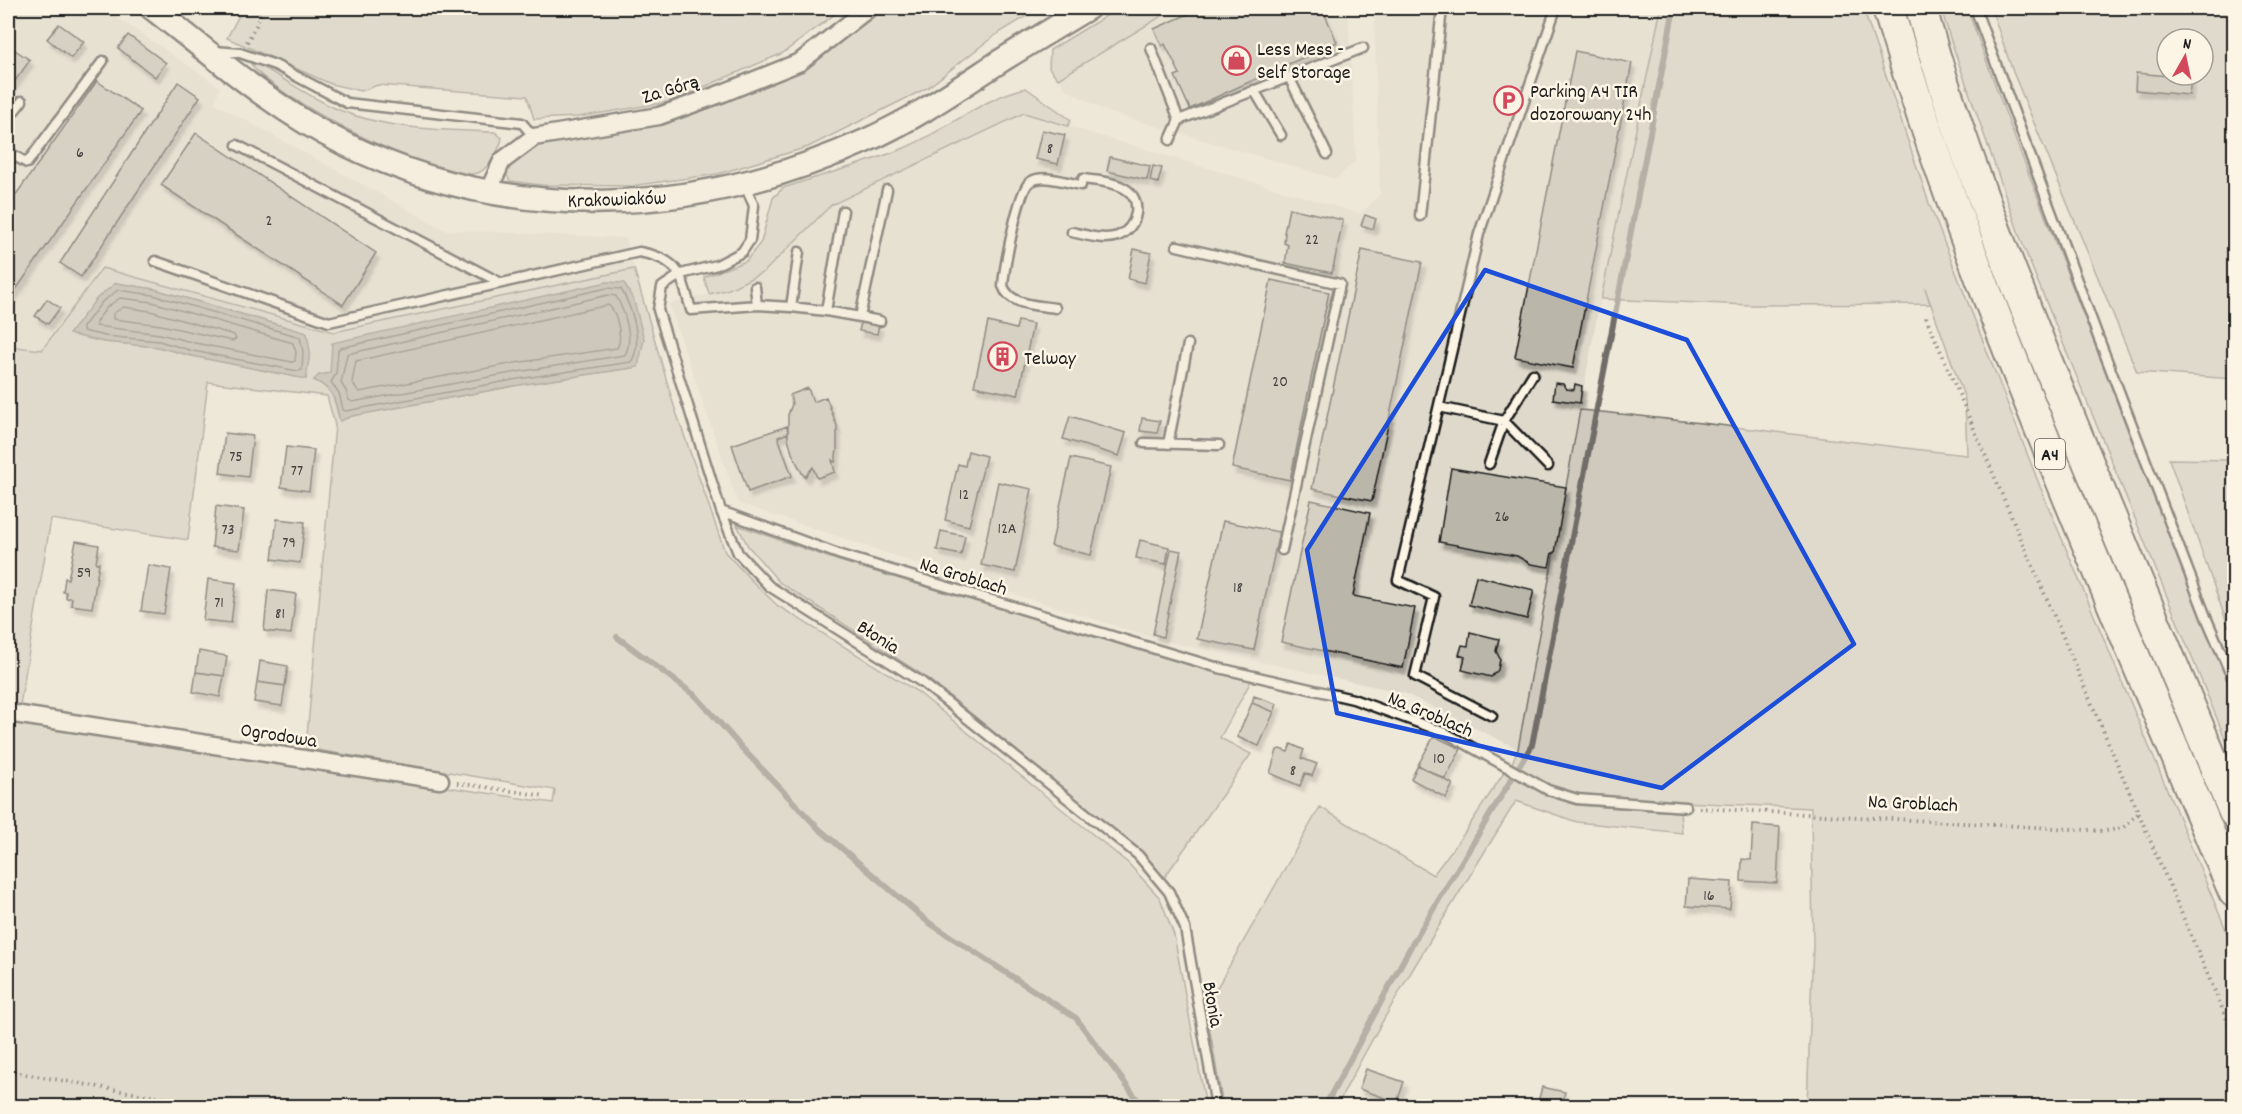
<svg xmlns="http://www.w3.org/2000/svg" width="2242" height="1114" viewBox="0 0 2242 1114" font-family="Dekko,sans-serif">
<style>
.built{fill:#ded9cb}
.green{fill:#cfcabd;stroke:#76736c;stroke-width:1.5;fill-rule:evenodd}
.water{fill:#a7a299;stroke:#6f6c67;stroke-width:1.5}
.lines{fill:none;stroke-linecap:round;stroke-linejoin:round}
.shore{stroke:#54524e;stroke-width:1.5}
.stream{stroke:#6f6c67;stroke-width:6}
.building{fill:#bab6aa;stroke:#1c1c1c;stroke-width:1.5;filter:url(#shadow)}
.service-casing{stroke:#1c1c1c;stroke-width:13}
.minor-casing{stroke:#1c1c1c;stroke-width:21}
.secondary-casing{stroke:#1c1c1c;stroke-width:27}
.motorway-casing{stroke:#1c1c1c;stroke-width:34}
.path{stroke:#1c1c1c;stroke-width:4;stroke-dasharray:1.5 4.5;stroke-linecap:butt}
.service{stroke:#fcf5e5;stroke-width:8}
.minor{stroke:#fcf5e5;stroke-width:16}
.secondary{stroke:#fcf5e5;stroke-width:22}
.motorway{stroke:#fcf5e5;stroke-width:30}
.marked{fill:none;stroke:#1d4ed8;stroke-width:4.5;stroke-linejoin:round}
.labels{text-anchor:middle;stroke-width:5;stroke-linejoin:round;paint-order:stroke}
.number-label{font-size:16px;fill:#444240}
.shield{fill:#fcf5e5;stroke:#5f5d58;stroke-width:1.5}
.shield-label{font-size:18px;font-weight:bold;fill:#1c1c1c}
.poi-label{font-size:20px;fill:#1c1c1c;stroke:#fcf5e5;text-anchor:start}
.street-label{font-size:20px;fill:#1c1c1c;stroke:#fcf5e5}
</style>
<defs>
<filter id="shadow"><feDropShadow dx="3.5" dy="6" stdDeviation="1.5" flood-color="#0004"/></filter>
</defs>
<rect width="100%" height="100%" fill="#eee8d9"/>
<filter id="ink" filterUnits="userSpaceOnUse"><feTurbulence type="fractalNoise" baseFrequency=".0167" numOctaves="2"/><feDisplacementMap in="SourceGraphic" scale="12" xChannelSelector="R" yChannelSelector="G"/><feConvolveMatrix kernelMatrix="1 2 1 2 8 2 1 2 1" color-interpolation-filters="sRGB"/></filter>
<g filter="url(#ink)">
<!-- built -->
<path class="built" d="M8,8H103L220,87L214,103L445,230L626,238L634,269L334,332L102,268L42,350L8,346Z
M1175,8H1348L1356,160L1336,179L1108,112L1066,89L1058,79Z
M1374,8H1661L1596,321L1518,749L1404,693L1160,640L920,564L738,503L669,304L729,289L764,272L831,205L1024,113L1361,214L1380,194Z"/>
<!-- green -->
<path class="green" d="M243,8H843L783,53L669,102L578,117L534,119L527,96L378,85L361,91L331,84L227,38Z
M878,8H1040L994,36L927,88L808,147L718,174L630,186L541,185L510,181L504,170L529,145L662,122L730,99L812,63Z
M1119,8H1175L1058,79L1049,68L1050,50Z
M1661,8H1863L1930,206L2041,489L2234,949V1106H1807L1813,944L1811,808L1597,798L1548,785L1512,763L1518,749L1580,410C1710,422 1838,441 1967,455L1965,399L1925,288L1930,304L1751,305L1601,299Z
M1941,8H1967L2011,128L2162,518L2234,693V760L2024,248L1950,38Z
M1991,8H2234V379L2137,372L2013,72ZM2167,39H2203V75H2167Z
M251,64L261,66C286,80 311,98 337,109C386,130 443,130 495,132L502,138C500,149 489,167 480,172C448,189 270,95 251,64Z
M1026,88L1071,120L1068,126L1024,113L831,205L764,272L729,289L709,294L704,277L746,261L761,242L773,198L783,188C822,175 864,164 902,149C945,132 981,98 1026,88Z
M102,268L334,332L634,269L674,406L725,552L753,582L778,606L918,692L1128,863L1160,898L1174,935L1206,1106H8V721L553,803L555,790L306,748L335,425L327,396L208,382L188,540L51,519L20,705L8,703V346L42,350ZM116,283L154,289L307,333L306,379L192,356L158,347L104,342L70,334ZM638,367L519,385L352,416L340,421C333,399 336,391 314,380L331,373Z
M2169,459L2234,460V629L2228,626Z
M737,525L836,560L1220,674L1251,681L1220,738L1251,754L1164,878L1117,832L926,677L779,582L748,546Z
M1505,771L1522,782L1576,805L1680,812L1682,833L1577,822L1516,801C1454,902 1390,1001 1337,1106H1223L1206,1007L1320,807L1433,875L1463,835Z"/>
<!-- water -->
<path class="water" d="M607,282L624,283L634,301L644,339L638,367L519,385L352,416L340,421C335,400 335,390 314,380L319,375L330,373L332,343Z
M116,283L154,289L307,333L310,352L306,379L192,356L158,347L104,342L69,334L97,298Z"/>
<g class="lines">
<!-- shore -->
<path class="shore" d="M607,288L621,289C632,308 644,342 631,362L518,379L346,411L343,410L339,393L331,382L336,374L338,350L340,348Z
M118,290L153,295L300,337L303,352L302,370L298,371L193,351L159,341L105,336L83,331V327L102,302Z
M608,295L616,296C625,312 634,339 625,355L517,372L352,402L349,400L346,391L341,383L347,354Z
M120,298L152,302L293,343L296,352L295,361L292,362L195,343L160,334L96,326V322L107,307Z
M608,305C617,311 623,338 617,348L515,363L359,392L352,382L356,361Z
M123,307L150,311L234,335L236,339L232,341L161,325L113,319V314Z"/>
<!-- stream -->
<path class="stream" d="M617,637L697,697L741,747L818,828L928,922L1076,1018L1142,1106
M1325,1106L1411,946L1532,745L1674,8"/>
</g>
<!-- building -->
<path class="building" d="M1202,8H1322L1337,42L1190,109L1175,76L1180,74L1165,44L1162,46L1154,29Z
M59,24L84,42L71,58L47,39Z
M128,35L166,63L155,77L118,48Z
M15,50L30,60L8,91V60Z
M1575,51L1632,63L1573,368L1515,357Z
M2136,73L2191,78L2189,95L2135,90Z
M97,81L141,111L8,301V191L15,196Z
M178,82L200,97L81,277L60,263Z
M1042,130L1065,135L1058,164L1035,159Z
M196,133L376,253L343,305L161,185Z
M1110,157L1150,166L1147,180L1107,171Z
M1153,166L1162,168L1158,183L1150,181Z
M1289,208L1343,220L1332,273L1285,263L1288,245L1284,243L1285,233H1284Z
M1365,215L1376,219L1373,229L1361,225Z
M1134,249L1151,253L1145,283L1128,279Z
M1362,250L1422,262L1372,501L1312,489Z
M1271,280L1329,292L1290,480L1232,468Z
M47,299L60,308L48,324L35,316Z
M1018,321L1033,324L1018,395L974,386L988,322L1016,329Z
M861,322L879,325L877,334L859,331Z
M1555,383L1563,384L1566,389L1574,390L1575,384L1582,386L1580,403L1553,399Z
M808,388L813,402L826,397L837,426V450L835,462L832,460L835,472L817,478L813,467L805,477L802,473L792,453L788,438V415L792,404L790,395Z
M1070,416L1126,433L1119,456L1063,439Z
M1142,418L1160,421L1157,433L1140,431Z
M787,426L788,433L778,437L792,476L748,492L732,445Z
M225,433L253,436L248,477L220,473Z
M286,447L314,450L309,491L281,487Z
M968,451L986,456L969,526L945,520L958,464L965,466Z
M1071,458L1111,467L1091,555L1051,546Z
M1451,468L1566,487L1555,553H1552L1549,567L1531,564L1517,556L1439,542Z
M998,482L1032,489L1015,572L981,565Z
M1311,500L1370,513L1353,596L1415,608L1403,668L1281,642Z
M216,506L244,510L239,550L212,547Z
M277,519L305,522L300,563L272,559Z
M1223,521L1279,532L1254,650L1197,639Z
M941,531L965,536L961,555L937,550Z
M1140,540L1169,547L1166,564L1136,558Z
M76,541L99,545L96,563H99L92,608L71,605L72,598H66V592H63L65,578L68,579Z
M1171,549L1181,551L1163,637L1153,634Z
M148,565L171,569L164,614L141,611Z
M1476,576L1534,590L1527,619L1469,605Z
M208,579L236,583L231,623L203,620Z
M268,590L296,594L291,634L264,631Z
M1470,632L1499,639L1496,651L1500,659L1498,670L1491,677L1462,670L1465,657L1459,655L1462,645L1468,646Z
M199,651L227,656L224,676L196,672Z
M260,661L288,666L285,686L257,682Z
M196,672L224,676L220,697L193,692Z
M257,682L285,686L282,706L254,702Z
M1254,696L1277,704L1274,712L1252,703Z
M1252,703L1274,712L1259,746L1237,737Z
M1434,736L1461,749L1445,779L1418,765Z
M1291,744L1304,750L1301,758L1317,764L1312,776L1305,773L1300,786L1270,773L1277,750L1280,749L1288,752Z
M1418,765L1453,784L1446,798L1411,779Z
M1753,825L1780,827L1777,883L1741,881L1742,859L1751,860Z
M1688,879L1732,882L1730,909L1686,906Z
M1366,1069L1404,1082L1397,1102L1359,1089Z
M1542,1087L1565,1092L1562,1106H1537Z
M1382,1097L1397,1102L1395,1106H1378Z"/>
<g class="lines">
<defs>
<path id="service" d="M1975,8L2097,334L2206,617L2234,682
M1151,48L1179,120L1170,140
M214,51L240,53L275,65L347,103L522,123L534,137
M1289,77L1327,154
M1254,90L1281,135
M8,119L22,101
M1179,120L1363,48
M237,145L501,283
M8,152L27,163L103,61
M745,185L754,206L750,240L742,252L717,265L681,274L662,287L658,310L721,511L738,553L769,586L923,683L1138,855L1169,892L1185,928L1216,1106
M1420,216L1442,8
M1072,232C1086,235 1103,241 1118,236C1138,228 1144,199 1124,188C1112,181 1096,181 1083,179
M1177,246L1340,284L1282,550
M155,261L329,322L639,252C679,259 681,274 691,310L757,305L755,287
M757,305L791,307L799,252
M791,307L826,311L843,211
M1055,308C1038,305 1010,306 1003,286C1004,270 1018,190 1030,182C1043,173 1067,183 1081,185
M826,311L860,317L887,190
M860,317L880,321
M1439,407L1504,421L1548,466
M1144,443L1219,445
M1168,444L1188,344
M1489,464L1504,421L1533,374
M721,511L841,555L1219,668L1353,699L1446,733L1548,790L1577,799L1686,807
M1492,716L1415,676L1434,597L1398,580L1479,234L1556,8"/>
<path id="minor" d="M488,192L502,161L534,137L659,116L723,93L800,62L869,8
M8,713L440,780"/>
<path id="secondary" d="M152,8C213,55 273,109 343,143C512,226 695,217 865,141C913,120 956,90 999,62C1029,43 1058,26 1088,8"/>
<path id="motorway" d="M1888,8C1925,133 1971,255 2019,376C2088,550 2162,721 2234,892
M1921,8C1953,124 1997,237 2042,349C2104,504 2170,658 2234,812"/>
</defs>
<!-- service casing -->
<use href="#service" class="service-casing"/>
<!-- minor casing -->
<use href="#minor" class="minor-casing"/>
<!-- secondary casing -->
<use href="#secondary" class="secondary-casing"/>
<!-- motorway casing -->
<use href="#motorway" class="motorway-casing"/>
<!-- path -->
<path class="path" d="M247,42L257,24L263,8
M1926,317L2234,1036
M457,783L545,796
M1699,808L2106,831L2123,828L2139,813
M8,1071L207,1106"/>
<!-- service -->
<use href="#service" class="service"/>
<!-- minor -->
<use href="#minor" class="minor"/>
<!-- secondary -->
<use href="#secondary" class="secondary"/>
<!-- motorway -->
<use href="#motorway" class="motorway"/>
</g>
</g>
<!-- marked area -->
<path d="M0 0H2242V1114H0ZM1485,270L1687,340L1854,644L1662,788L1337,713L1307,550Z" fill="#eee8d9" fill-opacity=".55" fill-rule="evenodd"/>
<path class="marked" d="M1485,270L1687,340L1854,644L1662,788L1337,713L1307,550Z"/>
<!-- icons -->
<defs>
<symbol id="shop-ring" viewBox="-11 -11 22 22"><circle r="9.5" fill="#fcf5e5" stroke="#d1495b" stroke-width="1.5"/><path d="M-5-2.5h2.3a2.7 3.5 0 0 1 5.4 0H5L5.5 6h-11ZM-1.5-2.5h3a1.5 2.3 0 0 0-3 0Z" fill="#d1495b"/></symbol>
<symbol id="parking-ring" viewBox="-11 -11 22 22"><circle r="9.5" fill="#fcf5e5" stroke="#d1495b" stroke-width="1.5"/><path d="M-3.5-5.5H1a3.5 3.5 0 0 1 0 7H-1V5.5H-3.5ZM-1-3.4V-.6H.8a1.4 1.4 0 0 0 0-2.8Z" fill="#d1495b"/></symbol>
<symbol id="building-ring" viewBox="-11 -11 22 22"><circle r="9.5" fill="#fcf5e5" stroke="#d1495b" stroke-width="1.5"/><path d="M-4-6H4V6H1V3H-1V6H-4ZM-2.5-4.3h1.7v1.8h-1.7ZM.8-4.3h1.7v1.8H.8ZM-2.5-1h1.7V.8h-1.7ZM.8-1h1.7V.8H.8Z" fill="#d1495b"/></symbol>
</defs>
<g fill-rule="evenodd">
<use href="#shop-ring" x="1220" y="44" width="33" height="33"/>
<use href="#parking-ring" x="1492" y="84" width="33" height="33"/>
<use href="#building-ring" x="986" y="340" width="33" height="33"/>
</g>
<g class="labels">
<!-- number labels -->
<g class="number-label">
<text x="1050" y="153">8</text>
<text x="80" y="157">6</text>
<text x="269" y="225">2</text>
<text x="1312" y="244">22</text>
<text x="1280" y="386">20</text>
<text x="236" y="461">75</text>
<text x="297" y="475">77</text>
<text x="964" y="499">12</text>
<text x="1502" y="521">26</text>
<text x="1007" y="533">12A</text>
<text x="228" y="534">73</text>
<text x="289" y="547">79</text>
<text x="84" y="577">59</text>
<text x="1238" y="592">18</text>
<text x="219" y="607">71</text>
<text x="280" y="618">81</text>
<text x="1439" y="763">10</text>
<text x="1293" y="775">8</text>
<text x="1709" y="900">16</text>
</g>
<!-- shield labels -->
<rect class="shield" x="2035" y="439" width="30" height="30" rx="4.5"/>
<g class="shield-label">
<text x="2050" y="460">A4</text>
</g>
<!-- poi labels -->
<g class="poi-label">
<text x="1257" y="55">Less Mess -<tspan x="1257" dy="23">Self Storage</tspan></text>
<text x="1530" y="97">Parking A4 TIR<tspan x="1530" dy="23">dozorowany 24h</tspan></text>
<text x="1024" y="364">Telway</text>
</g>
<!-- street labels -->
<g class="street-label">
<text transform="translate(670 88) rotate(-17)" y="7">Za Górą</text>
<text transform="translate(617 198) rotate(-2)" y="7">Krakowiaków</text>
<text transform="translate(964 575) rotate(17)" y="7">Na Groblach</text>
<text transform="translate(879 636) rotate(32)" y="7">Błonia</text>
<text transform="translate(1431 713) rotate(23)" y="7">Na Groblach</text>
<text transform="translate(279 734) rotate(9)" y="7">Ogrodowa</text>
<text transform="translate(1913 802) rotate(3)" y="7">Na Groblach</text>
<text transform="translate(1214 1004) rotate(80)" y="7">Błonia</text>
</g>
</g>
<!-- margin -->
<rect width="2242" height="1114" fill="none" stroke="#fcf5e5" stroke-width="30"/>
<rect x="15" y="15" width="2212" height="1084" fill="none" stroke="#1c1c1c" stroke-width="2" filter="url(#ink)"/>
<!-- north arrow -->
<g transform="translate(2185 57) rotate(9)"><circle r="28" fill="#fcf5e5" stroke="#a29e95" stroke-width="1.5"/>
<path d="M0-4.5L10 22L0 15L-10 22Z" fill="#d1495b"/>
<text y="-9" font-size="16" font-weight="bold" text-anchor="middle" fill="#1c1c1c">N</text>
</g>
</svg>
